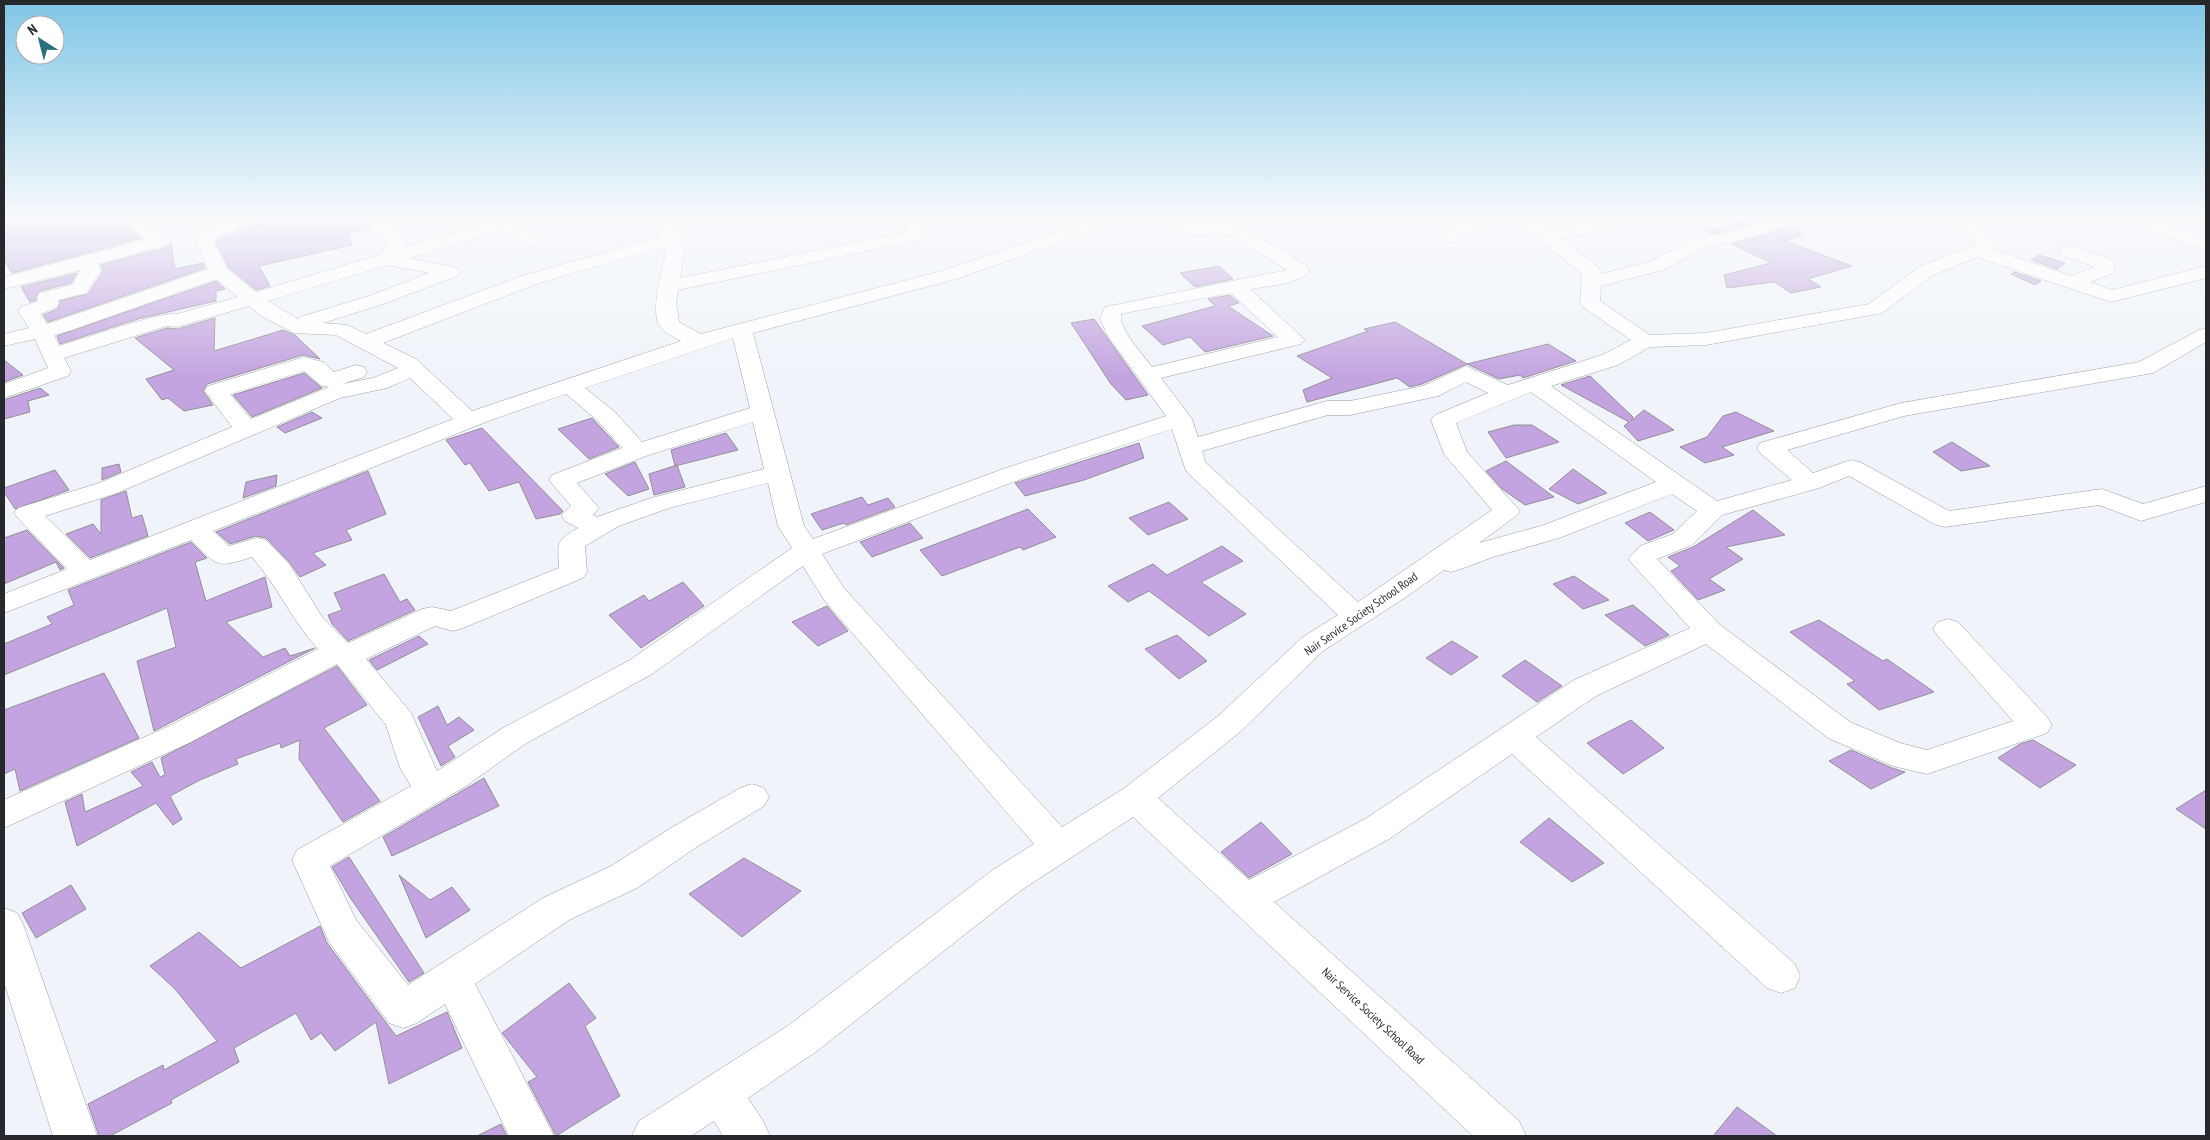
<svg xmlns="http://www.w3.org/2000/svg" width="2210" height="1140" viewBox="0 0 2210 1140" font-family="'PT Sans Narrow',sans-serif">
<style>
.building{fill:#c3a4e0;stroke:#929095}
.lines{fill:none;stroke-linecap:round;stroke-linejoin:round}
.minor-casing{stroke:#999ca1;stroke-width:1}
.minor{fill:#fff;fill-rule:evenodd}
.labels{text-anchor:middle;stroke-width:4;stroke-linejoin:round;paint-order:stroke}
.street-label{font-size:12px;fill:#27282b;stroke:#fff}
</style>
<rect width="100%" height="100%" fill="#f0f3f9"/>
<!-- building -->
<path class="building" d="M4,217H115L142,238L12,273L4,260Z
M259,217H361L371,228L348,234L352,245L259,266L270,286L256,290L229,268L216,242L218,239L238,232L240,228L261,223Z
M1753,217H1769L1744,226L1712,234L1706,231Z
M1789,227L1803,235L1785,241L1852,266L1808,279L1821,287L1791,293L1774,282L1727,288L1724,275L1771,263L1732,244Z
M171,243L175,269L203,263L205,268L48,322L43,315L58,309L60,301L88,294L103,271L101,265L168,247Z
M2039,255L2065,263L2057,269L2031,260Z
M1219,266L1233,279L1195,287L1180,273Z
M2015,272L2041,281L2035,285L2011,274Z
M77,273L71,283L40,291L36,296V300L30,302L21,287Z
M216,281L225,289L216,291V301L138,319L60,344L57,336Z
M1230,295L1239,303L1228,306L1273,336L1205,352L1190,337L1163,345L1142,326L1215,306L1208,299Z
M215,318L214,351L283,330L295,335L320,359L303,355L207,384L203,391L213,405L184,411L168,398L162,400L146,379L174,370L135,338L167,328L178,329Z
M1094,319L1104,333L1148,395L1126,400L1111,384L1071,323Z
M1395,322L1467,364L1422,384L1410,387L1397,378L1307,402L1303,390L1332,378L1297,356L1368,331L1364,329Z
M1548,344L1576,361L1523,378L1520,375L1499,379L1467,364Z
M4,360L23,375L4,382Z
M304,373L322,388L252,417L233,395Z
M1590,376L1633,417L1631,421L1644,410L1674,430L1638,441L1624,426L1629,422L1561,385Z
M40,388L49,395L28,401L30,412L4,419V400Z
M312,412L322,418L285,433L277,427Z
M1736,412L1774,431L1722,447L1734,455L1705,463L1680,447L1707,437L1723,416Z
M592,418L619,447L589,459L558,429Z
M1514,425H1532L1559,442L1506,458L1488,432Z
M482,428L563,511L560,514L536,519L519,482L489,491L470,463L465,465L446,440Z
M726,433L738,450L675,466L671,450Z
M1952,442L1990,466L1961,471L1933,452Z
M1139,443L1144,458L1084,480L1025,496L1015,483Z
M1506,461L1554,497L1525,505L1502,489L1486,471Z
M635,462L649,489L628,496L605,474Z
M119,464L121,472L102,480V468Z
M677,465L685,487L654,495L649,474Z
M1573,469L1607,493L1578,504L1549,489Z
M55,470L69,490L15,509L4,492V488Z
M368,471L386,514L346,530L352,540L313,553L326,565L300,577L290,563L266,538L256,536L230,544L216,532Z
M277,475L276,486L243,498L246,482Z
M126,491L132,518L142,515L148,536L90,558L66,534L93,524L101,534V500Z
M862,497L868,505L888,498L895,507L846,525L844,523L822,530L811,514Z
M1169,502L1188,519L1148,535L1129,518Z
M1028,509L1056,537L1023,550L1020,547L942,576L920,550Z
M1753,510L1785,535L1726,547L1743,559L1709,579L1725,590L1698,600L1671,571L1680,566L1668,557L1693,547Z
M1650,512L1674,530L1648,541L1625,523Z
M910,523L923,538L872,557L860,542Z
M27,530L64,568L60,570L56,562L4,584V538Z
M191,542L207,558L195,562L206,601L265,577L272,607L226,622L263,657L285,648L290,656L315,648L154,731L137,661L176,647L167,608L4,675V644L52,624L47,617L74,605L68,590Z
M1222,546L1243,561L1201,582L1246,614L1209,636L1149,591L1128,602L1108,586L1153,564L1167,575Z
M384,574L400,602L407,599L415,610L348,641L332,624L328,615L342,610L334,593Z
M1574,576L1609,600L1583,609L1553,584Z
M683,582L704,606L641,648L609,615L644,595L649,601Z
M1633,605L1669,635L1645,646L1605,615Z
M827,606L848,631L818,646L792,622Z
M1819,620L1883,661L1887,659L1934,692L1879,710L1847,684L1855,681L1790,632Z
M1177,635L1207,661L1179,679L1145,649Z
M419,636L428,644L377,670L369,660Z
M1452,641L1478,657L1451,675L1426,658Z
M1525,660L1562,686L1537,702L1502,676Z
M337,666L367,705L324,728L380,801L343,822L299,759L300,740L281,748L280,743L236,759L238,764L200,780L170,796L182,819L173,825L156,803L77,846L65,802L82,794L85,812L143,786L131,772L152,762L160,777L165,775L161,758Z
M104,673L139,738L20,791L15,769L4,774V710Z
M438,706L447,725L459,717L474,730L448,746L455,757L441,766L418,717Z
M1631,720L1664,748L1623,774L1587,743Z
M2033,740L2076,765L2040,788L1998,758L2020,744Z
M1851,750L1892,768L1905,772L1871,789L1829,761Z
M484,778L499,806L392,856L383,837Z
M2206,790V829L2176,809Z
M1549,818L1604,863L1572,882L1520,842Z
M1261,822L1292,854L1249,878L1221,852Z
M349,857L424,973L409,982L351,899L332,867Z
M744,858L801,891L742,937L689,894Z
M399,875L430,900L452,887L470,910L426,938Z
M71,885L86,909L36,938L22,913Z
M320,926L327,943L396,1036L447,1012L462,1048L389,1084L376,1022L335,1051L321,1033L311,1040L296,1013L234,1048L239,1062L171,1100L172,1103L110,1136H99L88,1104L163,1065L164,1070L217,1041L175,989L150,966L199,932L241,968Z
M569,983L596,1018L585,1026L620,1096L556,1136L528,1082L537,1077L502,1033Z
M1737,1107L1777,1136H1713Z
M501,1124L507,1136H477Z"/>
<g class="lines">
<defs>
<path id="minor" d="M117,217H137L170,241L167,245L98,264L101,270L86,293L58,300L59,304L56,308L40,314L47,324L208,269L196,241L204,229L223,223L225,217H243L237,230L217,237L214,241L227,269L256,292L379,255L388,245L363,217H382L394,228L406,245L405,247L491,222L490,217H508L509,222L537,236L540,240L537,244H525L499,231L409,258L457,268L460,272L457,276L386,303L323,323L347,325L366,334L525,275L660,237L654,217H672L681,239L684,254L680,278L909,232L908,224L899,217H920L925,222L928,235L925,239L678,290L676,302L679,322L701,334L942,271L1102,217H1156L1205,224L1207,219L1221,217H1266L1263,221L1230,226L1243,228L1306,265L1309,272C1301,283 1264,287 1250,289L1305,340L1301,344L1161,378L1192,419L1198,437L1327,401H1350L1423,386L1466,366L1508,385L1602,355L1631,340L1583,307L1580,303L1582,274L1541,240L1508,219L1460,236L1457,242H1445L1442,238L1446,229L1484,217H1527L1550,230L1613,217H1635L1636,219L1633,223L1561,238L1599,268L1601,274L1649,262L1693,240L1745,228L1762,220L1779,217H1815L1812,221L1773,228L1757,236L1705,248L1663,270L1601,286L1600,301L1650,335L1706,333L1869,304L1919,267L1976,244L1953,217H1971L1996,246L1994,250L2072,276L2095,267L2061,255L2059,251L2061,247H2075L2112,260L2116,269L2113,273L2090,282L2112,290L2206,266V278L2111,302L1977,257L1933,275L1882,313L1706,345L1650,347L1618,365L1551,386L1717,501L1792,480L1760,453L1757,448L1760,443L1901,403L2139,362L2199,330L2206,328V342L2153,373L1904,416L1787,450L1813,473L1851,460L1860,462L1949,511L2102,489L2143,504L2206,486V502L2141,521L2099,505L1945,527L1936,525L1849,476L1819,488L1722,515L1692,545L1657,559L1719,624L1850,722L1900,743L1927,750L2013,721L1938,636L1933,629L1938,622L1948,619L1958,622L2047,717L2052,725L2047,733L1927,774L1893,766L1828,738L1706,644L1596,696L1536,737L1795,964L1800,976L1795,988L1781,993L1767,988L1512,754L1389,839L1274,902L1519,1121L1526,1136H1473L1133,817L1020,891L817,1051L748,1098L763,1121L770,1136H723L714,1121L691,1136H632L639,1121L789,1025L994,869L1034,844L824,600L803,566L652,674L525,744L466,786L330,866L356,920L408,985L543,898L611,866L671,828L740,788L752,784L764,788L769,797L764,806L695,848L637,888L569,920L475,984L554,1136H509L445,1004L417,1023L403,1028L389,1023L329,942L292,860L297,850L411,786L400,768L386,725L337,664L191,742L4,828V800L169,726L318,649C292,621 277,585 252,557C215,569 218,566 191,540L4,613V594L67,569L18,518L14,513L18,508L99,483L232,427L205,391L208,386L304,357L323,362L334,372L356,365L364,367L367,372L364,377L342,384L373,378L398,368L336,335L294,333L263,317L249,306L177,327L167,326L64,358L71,371L68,376L4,398V384L48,368L35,339L4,346V334L29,328L18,311L21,307L38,301L37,297L40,293L72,285L81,270L4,289V277L146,239ZM1126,219L1185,233L1233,237L1287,270L1105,307L1100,319L1108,336L1166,416L1003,469L813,539L804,526L753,333L956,279ZM664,247L666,254C662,270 649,316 661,328C666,334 675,337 681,341L472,411L416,359L383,343L539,283ZM387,265L429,273L372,295L300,317L298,319L268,301ZM216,279L238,297L177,314C162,311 80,340 59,346L54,335L72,330ZM1231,293L1278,337L1152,367C1144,356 1118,328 1121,314L1125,313ZM733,338L750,408L642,442L614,411L585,388ZM304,371L322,386L329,387L251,419L230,394ZM410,378L453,419L90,560L45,516L117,493L340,398L387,388ZM1466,382L1488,393L1435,415L1431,420L1444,454L1492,510L1358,602L1206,463L1202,451L1328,415H1350L1438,396ZM1531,392L1656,482L1541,526L1479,543L1516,516L1520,511L1467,452L1456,423ZM566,394L598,421L622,448L552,475L549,480L571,506L561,515L565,521L578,528C555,541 558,543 559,568L451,611L432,607L422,609L348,643L323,618L289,564L266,540L257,538L229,546L213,531L491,420ZM753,422L764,469L651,498L597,517L593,515L599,508L577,483L646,456ZM1172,429L1186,471L1338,615L1303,637L1218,716L1123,789L1062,827L844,588L822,554L1021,479ZM768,483L778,526L792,548L630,660L503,728L437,771L411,713L366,659L435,626L453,631L463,628L583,578L587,572L585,546L619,526L669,508ZM1672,494L1697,511L1673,534L1640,546L1628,559L1690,628L1574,680L1365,819L1249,880L1158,798L1240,732L1323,651L1406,597L1444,570L1451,572L1461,569L1493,557L1559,538Z
M2124,217H2148L2206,240V251L2127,221Z
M4,908L17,913L23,924L97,1136H53L4,982Z"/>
</defs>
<!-- minor casing -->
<use href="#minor" class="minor-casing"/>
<!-- minor -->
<use href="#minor" class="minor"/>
</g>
<!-- sky -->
<linearGradient id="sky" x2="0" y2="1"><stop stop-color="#7fc6e6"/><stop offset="0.58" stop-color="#f8fafc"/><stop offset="1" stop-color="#f8fafc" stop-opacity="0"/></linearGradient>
<rect width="2210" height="376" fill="url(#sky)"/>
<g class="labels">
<!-- street labels -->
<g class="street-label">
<text transform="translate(1361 614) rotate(-35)" y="4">Nair Service Society School Road</text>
<text transform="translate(1373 1016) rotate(43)" y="4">Nair Service Society School Road</text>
</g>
</g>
<!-- border -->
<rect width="2210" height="1140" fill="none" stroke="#27282b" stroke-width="10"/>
<!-- north arrow -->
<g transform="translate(40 40) rotate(324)"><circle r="24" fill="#ffffff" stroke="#a9a9aa"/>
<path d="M0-4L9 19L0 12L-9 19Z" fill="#29707d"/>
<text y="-8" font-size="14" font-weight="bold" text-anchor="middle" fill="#27282b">N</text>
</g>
</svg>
